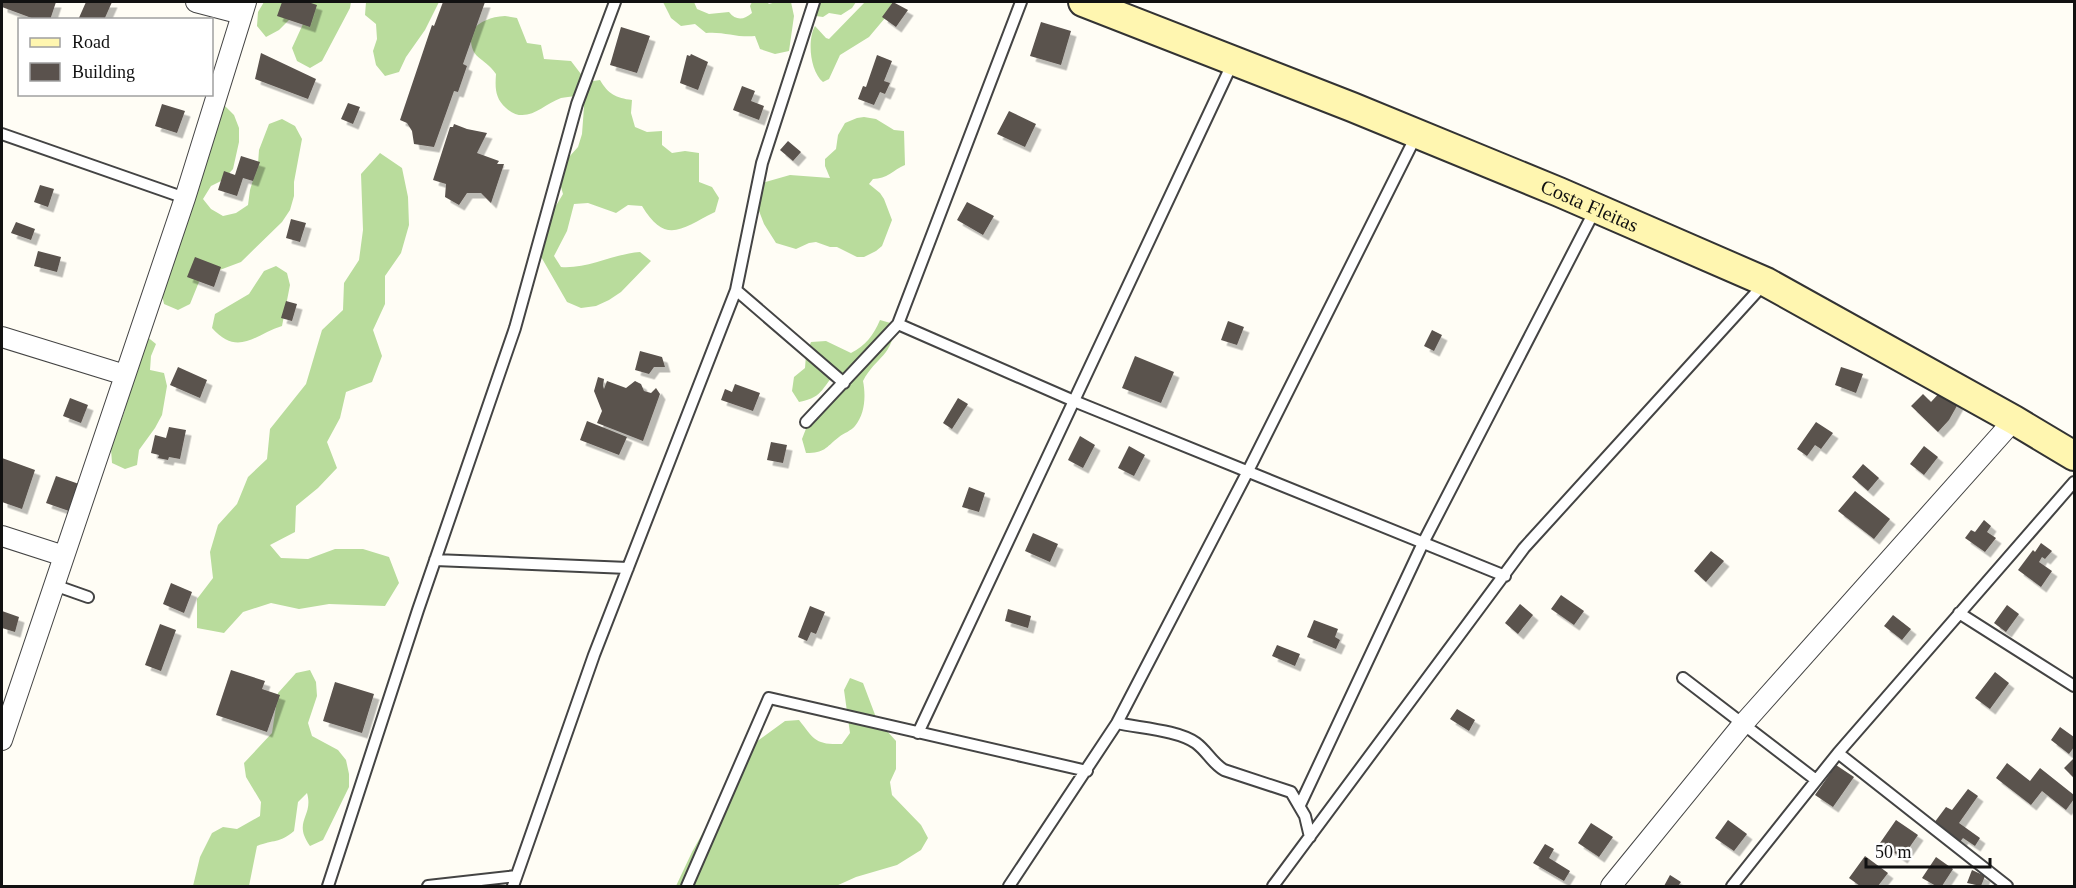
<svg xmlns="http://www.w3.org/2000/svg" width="2076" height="888" viewBox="0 0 2076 888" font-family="'Times New Roman',serif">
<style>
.forest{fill:#b9dc9c}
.building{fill:#5a524d;filter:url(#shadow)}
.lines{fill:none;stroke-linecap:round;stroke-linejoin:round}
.service-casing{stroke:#444;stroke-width:14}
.minor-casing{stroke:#444;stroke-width:22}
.secondary-casing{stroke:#333;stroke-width:32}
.service{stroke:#fff;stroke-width:10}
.minor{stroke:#fff;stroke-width:20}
.secondary{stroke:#fff6b0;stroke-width:28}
.labels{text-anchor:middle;stroke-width:6;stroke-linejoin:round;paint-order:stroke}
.street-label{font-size:20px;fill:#111;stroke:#fff}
</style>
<defs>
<filter id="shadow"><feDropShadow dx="5.5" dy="5.5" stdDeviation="0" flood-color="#0004"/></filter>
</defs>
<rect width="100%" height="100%" fill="#fffdf5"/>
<!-- forest -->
<path class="forest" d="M264,2H351L350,8L322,61L310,68L297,61L292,48L303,24L299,10L279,30L266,37L257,26L258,12Z
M366,2H439L425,30L406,57L399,72L385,76L376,65L373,51L377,39L376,24L365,15Z
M663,2H694L697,9L709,14L729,12C736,21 744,20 752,13L750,6L752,2H767L769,4L776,2H791L794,16L789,51L775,54L760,49L755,36C738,38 722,31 706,33L695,24L681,26L671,18Z
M806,2H856L852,8L841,15L829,13L823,17L816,16Z
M865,2H893L894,13L885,18L869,37L840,55L829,79L823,82C810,71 807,40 815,26L826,38L829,39Z
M505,16L517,18L527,43L541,45L544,59L571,61L587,82L600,80C608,94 616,98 632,100L631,113L635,127L647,132L662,131V145L672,153L685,151L699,153V182L712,187L719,198L715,212C682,228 666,246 642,206L628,205L616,213L588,203L574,204L567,231L554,256L561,267C588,269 613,254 640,252L651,261L621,292L609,300L596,306L581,308L567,302L540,255L542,229L563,194L559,180L560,167L578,147L582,134L584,107L575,96C571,97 565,97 561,98C542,105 526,126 506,108C495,98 495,88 496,74C482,54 469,61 471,31C481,21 490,17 505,16Z
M224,105L234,115L239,128V142L233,169L223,180L211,186L203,199L211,209L223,216L236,213L248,205L250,190L258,164L259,150L269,124L282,119L295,126L302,139L294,182V196L290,210L282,222L241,262L201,277L190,304L178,310L164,304L161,290Z
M864,117L876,119L894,130L904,131L905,165C893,170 887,179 873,179L869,184L880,193L884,199L892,220L882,246L876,251L864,257H857L837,247H830L816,242L809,243L796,249L776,243L764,224L756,203L762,183L790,175L830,178L825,166V159L836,149L838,135L845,123L857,118Z
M380,153L402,168L408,197L409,225L401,253L385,276V304L373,330L382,356L372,382L346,392L340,418L327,442L337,468L318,488L296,506L295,532L270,545L281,558L308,559L335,549H363L389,557L399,583L385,606L329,604L299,609L271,603L243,612L224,633L197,628V599L213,578L210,552L218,525L237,504L248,477L267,459L270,429L306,384L322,330L343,310L344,283L359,260L363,230L361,174Z
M276,266L287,273L290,285L282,326C254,335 238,357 212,328L215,314L249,294L264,271Z
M880,320L894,324C894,356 876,356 863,381C866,396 865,414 855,426C851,431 844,433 839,437C825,448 825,453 806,453L802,439L812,413L842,384L839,371C821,385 826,397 799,402L792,391L794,377L805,368L806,355L811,342L826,341L851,353C866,345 873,336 880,320Z
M145,335L156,344L151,356L150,370L164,373L167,386L162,415L155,428L139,450L137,465L125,469L112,463L111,449L125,410L126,370Z
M310,670L316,682L317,696L308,723L312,736L338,750L346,760L349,774V787L323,840L310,846C292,821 314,817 307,793L298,802L294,831C279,844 274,839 257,846L249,886H193L200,857L212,833L223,827L237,829L260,816L261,802L246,777L244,763L272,733L278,693L296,673Z
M850,678L863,683L877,720L896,741V769L890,782L892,795L921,825L928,838L921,850L897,865L856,877L836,886H676L692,852L752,745L785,721L799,720C814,739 815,745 842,744L850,733L844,690Z"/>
<!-- building -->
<path class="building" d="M2,2H56L50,20H37L2,7Z
M86,2H112L104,20H78Z
M282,2H308L317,5L310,27L277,16Z
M443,2H485L463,64L467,66L458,92L454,91L434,147L414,144L412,131L407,123L400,120L432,25L434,26Z
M893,2L908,10L896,27L882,17Z
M1041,22L1071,31L1061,65L1030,56Z
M621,27L650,36L637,73L610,65Z
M261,53L316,79L308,99L255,79Z
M691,54L708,62L698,90L680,83L687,55L690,56Z
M877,55L892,61L884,81L890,83L885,94L880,92L874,105L858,99L863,86L866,87Z
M742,86L755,91L751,101L764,106L759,120L733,110Z
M348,103L360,107L353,124L341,119Z
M162,104L185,111L177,133L155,126Z
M1009,111L1036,124L1025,147L997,134Z
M454,124L467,129L487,133L477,153L499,161L497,164H504L491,203L481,193H467L459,205L445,197L446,184L433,180L450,127H453Z
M788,141L801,152L793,161L780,150Z
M241,156L260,162L253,181L243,178L237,196L218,190L224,171L235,175Z
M40,185L54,189L48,207L34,202Z
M967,202L994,216L983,235L957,220Z
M291,219L306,223L300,242L286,238Z
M16,222L35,229L31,240L11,233Z
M38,251L61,257L57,272L34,266Z
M195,257L221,267L214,287L187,277Z
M286,301L297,304L292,321L281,318Z
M1228,321L1244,327L1237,345L1221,340Z
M1432,330L1442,335L1434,351L1424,346Z
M640,351L662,357L665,367H654L649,374L635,370Z
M1135,356L1174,372L1161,403L1122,388Z
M178,367L207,380L200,398L170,385Z
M1841,367L1863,374L1856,393L1835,385Z
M598,377L604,379L603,386L604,389L607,381L626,388L635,381L641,384L644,391L651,393L656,388L660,394L643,441L597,423L602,411L594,391Z
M735,384L760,393L753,411L721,400L725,389L732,392Z
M1942,390L1958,404L1949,420L1938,432L1911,406L1923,394L1931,402Z
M70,398L88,405L81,423L63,416Z
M958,398L968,404L952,429L943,423Z
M587,421L627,437L619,455L580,440Z
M1816,422L1833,433L1821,449L1815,445L1807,456L1797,449Z
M169,427L186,430L180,459L169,457L168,460L158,458L159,455L151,453L155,435L166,438Z
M1080,436L1095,445L1083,468L1068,460Z
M771,442L787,445L783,463L767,460Z
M1129,446L1145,455L1134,476L1118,468Z
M1924,446L1938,457L1924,475L1910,464Z
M2,458L35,470L22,509L2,502Z
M1863,464L1879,478L1868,491L1852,477Z
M56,476L79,484L69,511L46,503Z
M969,487L985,493L979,512L962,507Z
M1855,491L1890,519L1874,539L1838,511Z
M1984,520L1991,526L1987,532L1996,538L1985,552L1965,538L1971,530L1975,532Z
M1033,533L1058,544L1050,562L1025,551Z
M2041,543L2052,551L2045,559L2042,557L2039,562L2052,571L2041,587L2018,570L2033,550L2035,552Z
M1711,551L1724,561L1706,582L1694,571Z
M171,583L192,592L184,613L163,604Z
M1561,595L1584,611L1574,625L1551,609Z
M1520,604L1533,615L1518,634L1505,623Z
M2007,605L2019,614L2006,632L1994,623Z
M810,606L825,612L816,634L811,632L807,641L798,637Z
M1008,609L1031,616L1028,628L1005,621Z
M2,611L19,617L15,632L2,628Z
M1893,615L1911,629L1902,640L1884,626Z
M1314,620L1338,629L1335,637L1340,640L1336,649L1307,637Z
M160,624L176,630L161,671L145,665Z
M1277,645L1300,654L1295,666L1272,656Z
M231,670L265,681L262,689L280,695L267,732L216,715Z
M1995,672L2009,683L1990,709L1975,698Z
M335,682L374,694L362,733L323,721Z
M1457,709L1475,720L1469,731L1450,719Z
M2060,727L2074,737V747L2069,754L2051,740Z
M2074,758V778L2064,768Z
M2007,763L2030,781L2040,768L2074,795V799L2066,810L2042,791L2031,805L1996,778Z
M1836,765L1854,777L1833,807L1815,795Z
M1968,789L1978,796L1959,823L1980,838L1975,846L1963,838L1960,842L1934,823L1946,807L1952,810Z
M1728,820L1747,834L1734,851L1715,838Z
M1896,820L1918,835L1902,858L1880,843Z
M1591,823L1613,837L1599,857L1578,843Z
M1545,844L1554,849L1549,858L1570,871L1564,881L1533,863Z
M1865,856L1888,873L1878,886H1860L1849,878Z
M1936,857L1953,869L1942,886H1936L1922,878Z
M1972,870L1985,876L1981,886L1967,883Z
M1670,875L1681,882L1678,886H1664Z"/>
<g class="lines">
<defs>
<path id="service" d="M2,134L185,198
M736,290L844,383
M898,324L1074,401L1505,576
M806,422L898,324L1021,2
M435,560L628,568
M54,585L88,597
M1959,613L2074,686
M1683,678L1816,780
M1117,723C1139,728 1178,730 1196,743C1207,751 1212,763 1224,770L1291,792L1305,816L1310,837
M918,733L1233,62
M1838,753L2007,886
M1300,805L1423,543L1596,208
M328,886L418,610L515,328L577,104L615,2
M428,886L516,876
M513,886L594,655L736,290L762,163L814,2
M687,886L769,698L1087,771
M1009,886L1117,723L1248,471L1417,134
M1273,886L1524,548L1764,284
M1732,886L1838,753L2074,482"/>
<path id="minor" d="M196,2L242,14
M2,337L125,375
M2,536L64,556
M2,740L185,198L246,2
M1611,886L1743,724L2014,420"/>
<g id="secondary">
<path id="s1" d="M1083,2L1352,107L1559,192L1766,282L2014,420L2074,456"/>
</g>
</defs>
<!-- service casing -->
<use href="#service" class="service-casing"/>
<!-- minor casing -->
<use href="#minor" class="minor-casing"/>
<!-- secondary casing -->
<use href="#secondary" class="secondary-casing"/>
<!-- service -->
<use href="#service" class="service"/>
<!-- minor -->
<use href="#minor" class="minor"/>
<!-- secondary -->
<use href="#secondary" class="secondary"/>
</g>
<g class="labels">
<!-- street labels -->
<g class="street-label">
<text dy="7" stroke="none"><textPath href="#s1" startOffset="546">Costa Fleitas</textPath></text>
</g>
</g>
<!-- border -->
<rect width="2076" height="888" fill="none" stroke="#111111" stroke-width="6"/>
<!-- legend -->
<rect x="18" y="18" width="195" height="78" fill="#ffffff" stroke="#a0a0a0" stroke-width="1.5"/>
<rect x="30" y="38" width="30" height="9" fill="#fff6b0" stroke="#a0a0a0" stroke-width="1.5"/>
<text x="72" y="48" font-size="18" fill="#111111">Road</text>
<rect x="30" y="63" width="30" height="18" fill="#5a524d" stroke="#a0a0a0" stroke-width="1.5"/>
<text x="72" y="78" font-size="18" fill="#111111">Building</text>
<!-- scale -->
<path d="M1866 858v9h124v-9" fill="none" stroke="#111111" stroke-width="3"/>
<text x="1875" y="858" font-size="18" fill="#111111" stroke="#ffffff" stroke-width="4.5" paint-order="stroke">50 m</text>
</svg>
